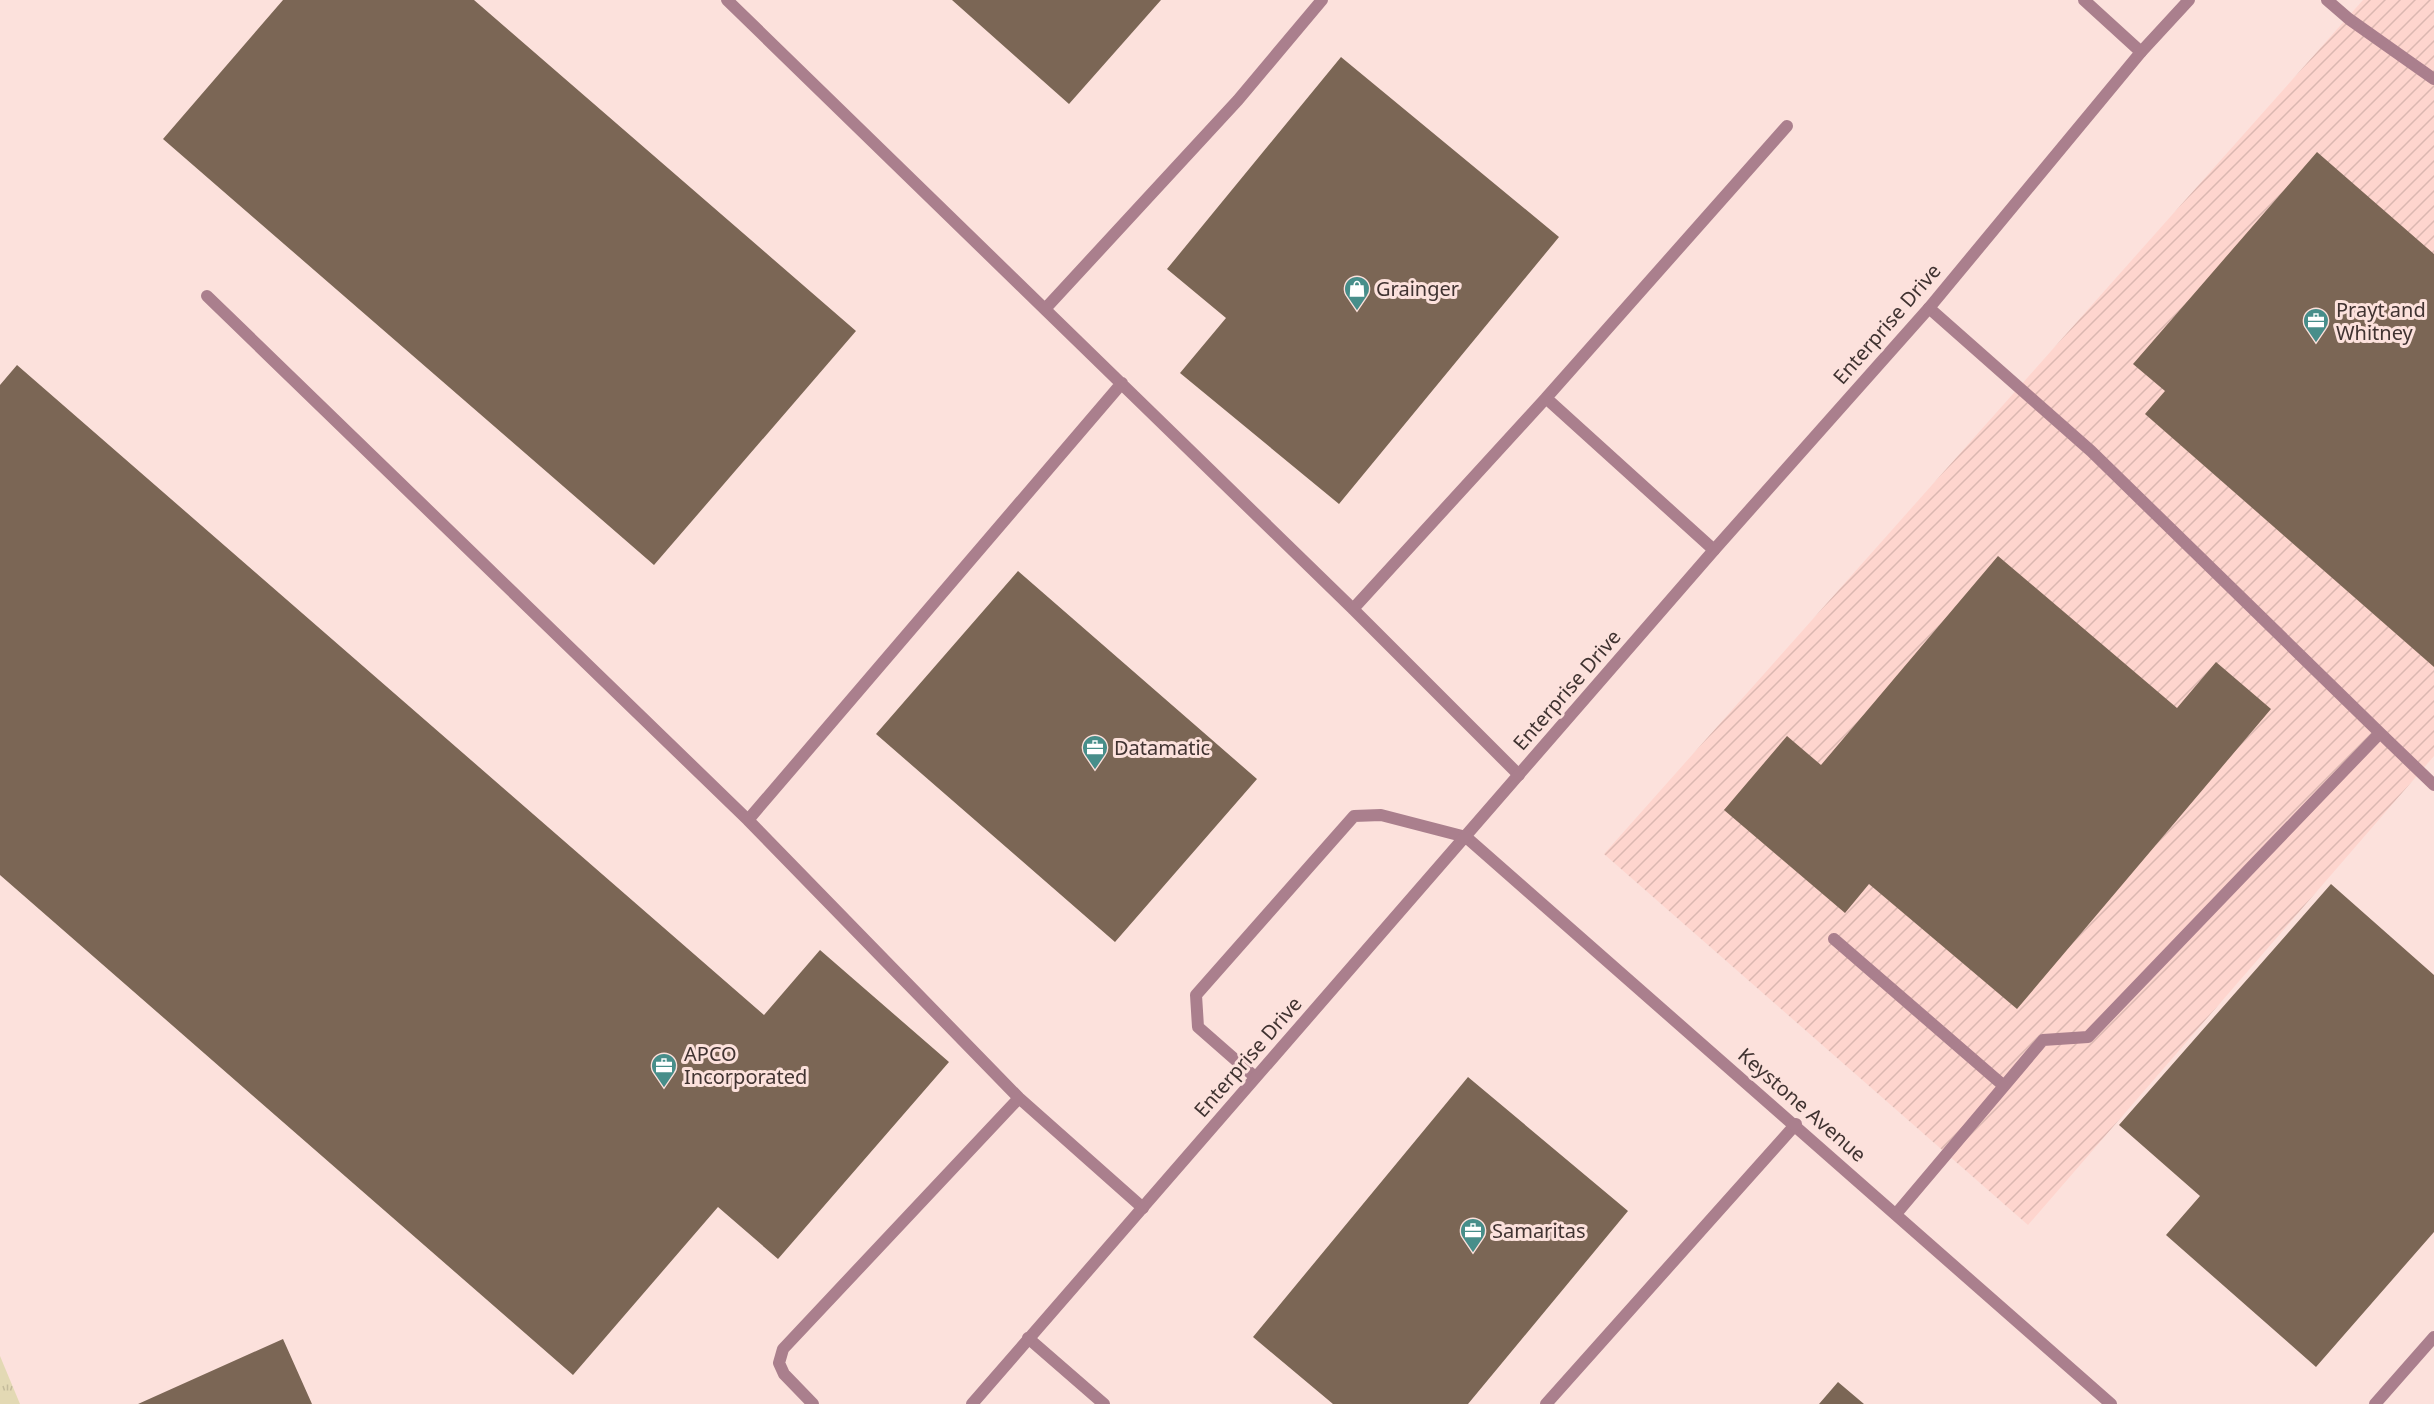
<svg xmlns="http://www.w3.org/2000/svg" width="2434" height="1404" viewBox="0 0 2434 1404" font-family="'Noto Sans',sans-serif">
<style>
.industrial{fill:url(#industrial-furrows)}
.grass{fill:url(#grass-tufts)}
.building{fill:#7b6655}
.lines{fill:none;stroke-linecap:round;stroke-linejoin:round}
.lane{stroke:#aa7f8d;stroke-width:12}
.street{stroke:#aa7f8d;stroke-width:12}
.labels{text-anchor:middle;stroke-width:6;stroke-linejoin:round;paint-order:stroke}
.poi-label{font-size:20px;fill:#403331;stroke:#fce1dc;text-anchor:start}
.street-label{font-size:20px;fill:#403331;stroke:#fce1dc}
</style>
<defs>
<pattern id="industrial-furrows" width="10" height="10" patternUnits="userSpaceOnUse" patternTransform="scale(1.5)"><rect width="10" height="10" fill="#fed5ce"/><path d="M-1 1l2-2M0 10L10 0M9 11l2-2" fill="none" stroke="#dbb7b1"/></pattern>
<pattern id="grass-tufts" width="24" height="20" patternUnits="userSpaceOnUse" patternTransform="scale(1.5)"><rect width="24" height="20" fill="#e3d9b4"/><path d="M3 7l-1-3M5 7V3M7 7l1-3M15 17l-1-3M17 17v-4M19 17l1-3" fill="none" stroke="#c4bb9b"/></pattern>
</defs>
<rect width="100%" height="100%" fill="#fce1dc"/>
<!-- industrial -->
<path class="industrial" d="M2363,0H2434V756L2028,1225L1604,854Z"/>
<!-- grass -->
<path class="grass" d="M0,1356L20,1404H0Z"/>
<!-- building -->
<path class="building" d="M283,0H474L856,331L654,565L163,139Z
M952,0H1161L1069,104Z
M1341,57L1559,237L1339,504L1180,373L1226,318L1167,269Z
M2317,152L2434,254V667L2145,414L2165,391L2133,364Z
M17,365L764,1015L820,950L949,1062L778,1259L718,1207L573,1375L0,875V385Z
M1998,556L2177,708L2216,662L2271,709L2017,1009L1869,884L1845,913L1724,810L1787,736L1821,765Z
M1018,571L1257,779L1115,942L876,734Z
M2331,884L2434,975V1232L2316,1367L2166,1235L2200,1196L2119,1125Z
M1468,1077L1628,1211L1468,1404H1333L1253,1337Z
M283,1339L312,1404H138Z
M1838,1382L1864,1404H1819Z"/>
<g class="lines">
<!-- lane -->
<path class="lane" d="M727,0L1353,609L1519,775
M2084,0L2141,52
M2327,0L2349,19L2434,79
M207,296L748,820L1019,1098L1143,1208
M1045,309L1238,100L1322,0
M1546,398L1787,126
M1353,609L1546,398L1714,550
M2380,733L2434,785
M748,820L1122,383
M1834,939L2004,1086
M1255,1077L1198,1027L1196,995L1354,816L1381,815L1466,837
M1896,1214L2043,1040L2088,1037L2380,733L2091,451L1929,308
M1028,1338L1104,1404
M813,1404L784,1374L779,1363L783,1349L1019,1098
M1546,1404L1796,1124
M2375,1404L2434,1337"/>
<!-- street -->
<path class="street" d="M1466,837L2111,1404
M972,1404L1714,550L1929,308L2141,52L2189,0"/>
</g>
<!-- icons -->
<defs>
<symbol id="shop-pin" viewBox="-11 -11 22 30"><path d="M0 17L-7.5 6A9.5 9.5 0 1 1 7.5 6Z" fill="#478e8a" stroke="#fce1dc"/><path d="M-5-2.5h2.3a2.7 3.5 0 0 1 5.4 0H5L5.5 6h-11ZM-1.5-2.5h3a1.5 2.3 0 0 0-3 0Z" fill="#fff"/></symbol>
<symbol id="office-pin" viewBox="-11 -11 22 30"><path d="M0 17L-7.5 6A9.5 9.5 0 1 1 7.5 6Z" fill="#478e8a" stroke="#fce1dc"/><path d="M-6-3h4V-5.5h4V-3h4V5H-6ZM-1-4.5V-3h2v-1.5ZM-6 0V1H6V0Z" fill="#fff"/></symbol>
</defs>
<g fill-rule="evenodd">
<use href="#shop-pin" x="1342" y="274" width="30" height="40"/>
<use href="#office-pin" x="2301" y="306" width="30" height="40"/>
<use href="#office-pin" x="1080" y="733" width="30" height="40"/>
<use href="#office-pin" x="649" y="1051" width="30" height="40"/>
<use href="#office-pin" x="1458" y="1216" width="30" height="40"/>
</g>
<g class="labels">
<!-- poi labels -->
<g class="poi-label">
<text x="1376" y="296">Grainger</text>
<text x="2336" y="317">Prayt and<tspan x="2336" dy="23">Whitney</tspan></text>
<text x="1114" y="755">Datamatic</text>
<text x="684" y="1061">APCO<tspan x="684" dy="23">Incorporated</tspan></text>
<text x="1492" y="1238">Samaritas</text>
</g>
<!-- street labels -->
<g class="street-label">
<text transform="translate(1887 324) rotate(-49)" y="7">Enterprise Drive</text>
<text transform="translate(1567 690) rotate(-49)" y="7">Enterprise Drive</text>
<text transform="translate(1248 1057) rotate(-49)" y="7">Enterprise Drive</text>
<text transform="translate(1802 1105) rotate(41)" y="7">Keystone Avenue</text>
</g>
</g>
</svg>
